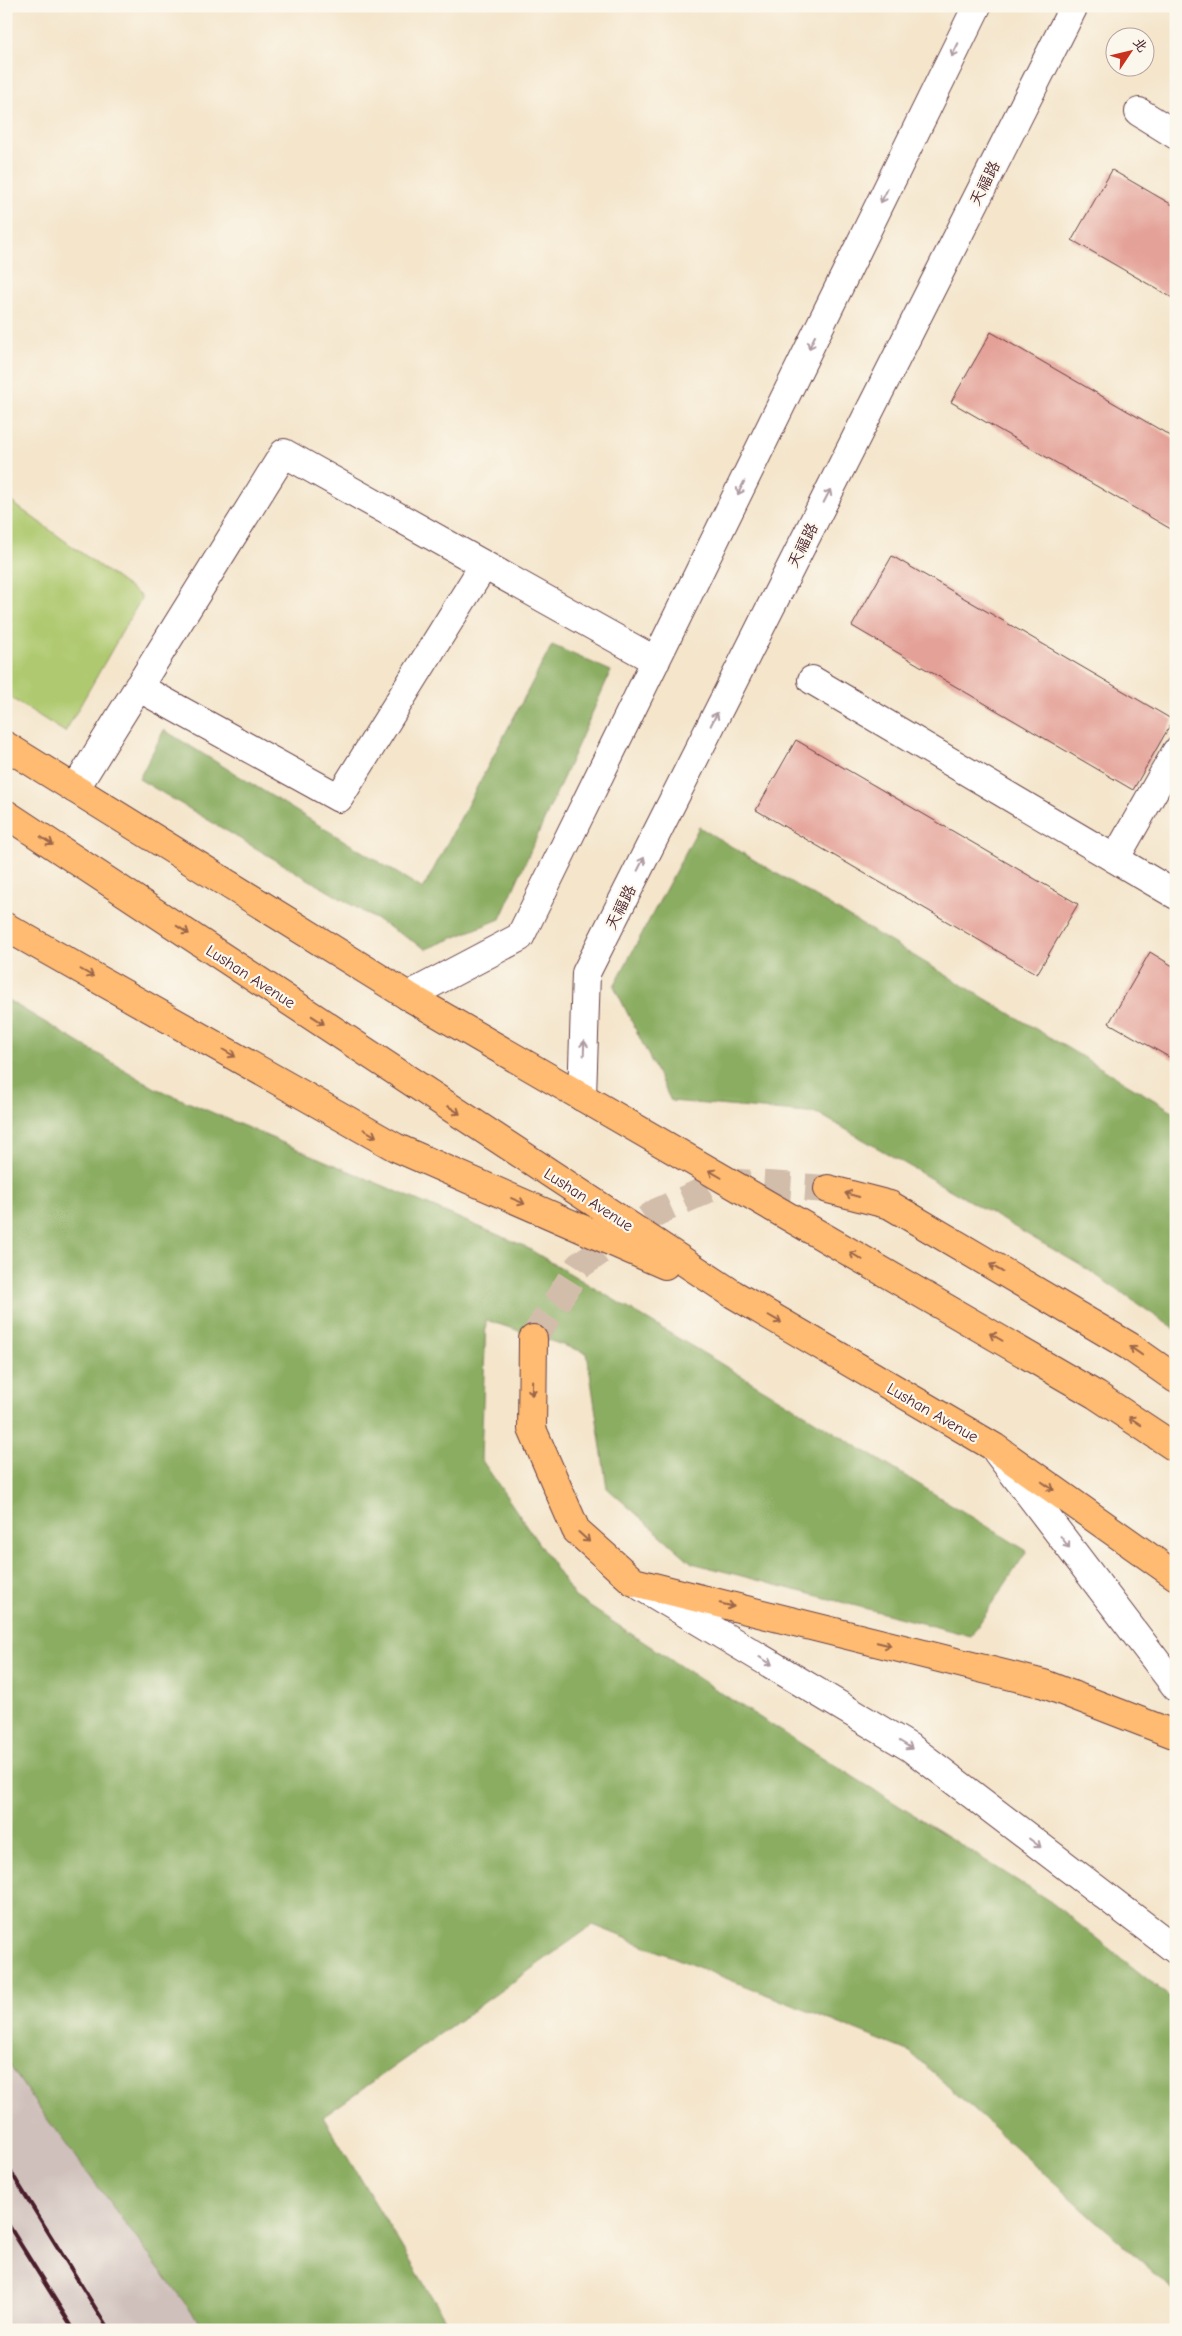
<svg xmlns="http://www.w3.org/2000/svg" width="1182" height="2336" viewBox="0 0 1182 2336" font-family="'Comic Neue','LXGW WenKai TC',sans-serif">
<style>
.industrial{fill:#cfc0bb}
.green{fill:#afc96f;stroke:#7c744d}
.forest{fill:#8bad62;stroke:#6a6646}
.building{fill:#e4a198}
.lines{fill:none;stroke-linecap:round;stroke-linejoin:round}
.major-tunnel{stroke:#d2bdab;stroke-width:28;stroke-dasharray:28 14;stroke-linecap:butt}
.minor-casing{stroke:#643d43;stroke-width:30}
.major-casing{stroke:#643d43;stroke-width:30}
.minor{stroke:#fff;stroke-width:28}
.major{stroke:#febb71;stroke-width:28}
.rail{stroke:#4a1f2b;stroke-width:4}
.oneway{stroke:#ae9aa0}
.oneway2{stroke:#9b654a}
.labels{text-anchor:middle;stroke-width:4.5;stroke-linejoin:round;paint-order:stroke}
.street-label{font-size:16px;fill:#4a1f2b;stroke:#fbf7ec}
</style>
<rect width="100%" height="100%" fill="#fbf7ec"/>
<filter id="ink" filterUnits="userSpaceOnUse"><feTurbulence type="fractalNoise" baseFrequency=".02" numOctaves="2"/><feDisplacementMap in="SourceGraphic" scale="10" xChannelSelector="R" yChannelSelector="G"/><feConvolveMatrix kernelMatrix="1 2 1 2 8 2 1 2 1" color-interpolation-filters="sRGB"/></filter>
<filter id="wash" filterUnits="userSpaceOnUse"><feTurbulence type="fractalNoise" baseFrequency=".0096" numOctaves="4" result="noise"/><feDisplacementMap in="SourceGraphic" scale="20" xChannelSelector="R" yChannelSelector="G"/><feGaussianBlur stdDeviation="1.12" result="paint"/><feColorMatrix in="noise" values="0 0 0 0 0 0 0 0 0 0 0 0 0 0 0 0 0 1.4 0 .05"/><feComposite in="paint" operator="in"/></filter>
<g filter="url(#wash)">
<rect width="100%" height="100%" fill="#f4e5cb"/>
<!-- industrial -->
<path class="industrial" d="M6,2060L36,2104L205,2330H6Z"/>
<!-- green -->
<path class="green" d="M6,498L142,597L65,732L6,695Z"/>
<!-- forest -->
<path class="forest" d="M552,645L611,671L500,919L426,949L139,779L164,730L423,889Z
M699,827L1176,1113V1330L1087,1269L819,1114L671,1101L614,986Z
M6,999L155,1088L524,1246L795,1408L1027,1551L971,1636L692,1563L607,1488L587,1353L486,1320L481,1459L575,1597L732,1700L1051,1902L1176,2002V2295L1161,2279L910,2052L593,1925L323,2117L452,2330H205L36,2104L6,2060Z"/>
<g id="blocks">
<!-- building -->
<path class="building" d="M1112,170L1176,207V300L1072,240Z
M991,332L1176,439V532L951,402Z
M892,556L1173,720L1133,790L852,626Z
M796,740L1078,904L1037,974L756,810Z
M1150,952L1176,968V1061L1109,1023Z"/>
</g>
</g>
<g filter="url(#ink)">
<use href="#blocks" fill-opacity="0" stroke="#643d43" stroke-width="1"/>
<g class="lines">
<!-- major-tunnel -->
<path class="major-tunnel" d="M533,1339L580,1265L657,1212L724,1182L828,1189"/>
<defs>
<path id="minor" d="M1139,112L1176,135
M812,680L1176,895
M138,687L339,798L484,565
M75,789L284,453L656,661
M1115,859L1176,752
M408,996L520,937L977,6
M582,1097L586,973L1074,6
M997,1452L1176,1687
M642,1587L911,1748L1176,1950"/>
<path id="major" d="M6,746L408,996L1096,1395L1176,1448
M6,814L733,1294L994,1447L1176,1576
M6,927L395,1147L665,1265
M828,1189L890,1205L1129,1346L1176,1379
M533,1339L532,1429L576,1530L634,1582L1044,1684L1176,1735"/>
</defs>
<!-- minor casing -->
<use href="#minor" class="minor-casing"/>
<!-- major casing -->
<use href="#major" class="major-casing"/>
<!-- minor -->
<use href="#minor" class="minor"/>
<!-- major -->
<use href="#major" class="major"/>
<!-- rail -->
<path class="rail" d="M6,2164L109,2330
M6,2221L74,2330"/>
</g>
<!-- one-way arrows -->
<defs><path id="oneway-shaft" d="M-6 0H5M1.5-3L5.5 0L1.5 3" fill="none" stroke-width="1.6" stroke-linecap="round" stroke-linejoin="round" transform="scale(1.25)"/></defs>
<g class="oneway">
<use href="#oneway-shaft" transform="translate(955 50) rotate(116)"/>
<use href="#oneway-shaft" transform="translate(884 196) rotate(116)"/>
<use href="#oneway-shaft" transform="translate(812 342) rotate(116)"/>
<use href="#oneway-shaft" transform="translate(741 488) rotate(116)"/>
<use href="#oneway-shaft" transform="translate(827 496) rotate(-63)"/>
<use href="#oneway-shaft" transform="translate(714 719) rotate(-63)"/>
<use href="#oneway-shaft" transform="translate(641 864) rotate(-63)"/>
<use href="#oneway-shaft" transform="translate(584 1048) rotate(-88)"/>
<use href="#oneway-shaft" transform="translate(1065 1542) rotate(53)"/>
<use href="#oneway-shaft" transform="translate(766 1661) rotate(31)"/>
<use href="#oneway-shaft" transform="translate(906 1745) rotate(32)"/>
<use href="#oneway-shaft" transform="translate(1035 1843) rotate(37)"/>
</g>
<g class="oneway2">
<use href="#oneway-shaft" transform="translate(47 841) rotate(33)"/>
<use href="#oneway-shaft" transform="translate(183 930) rotate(33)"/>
<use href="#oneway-shaft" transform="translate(87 973) rotate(30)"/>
<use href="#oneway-shaft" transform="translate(318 1020) rotate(33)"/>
<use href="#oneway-shaft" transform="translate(229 1053) rotate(30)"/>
<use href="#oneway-shaft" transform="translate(454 1110) rotate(33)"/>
<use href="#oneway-shaft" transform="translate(370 1133) rotate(30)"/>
<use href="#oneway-shaft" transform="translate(715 1174) rotate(-150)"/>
<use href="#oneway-shaft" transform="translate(852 1195) rotate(-165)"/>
<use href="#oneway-shaft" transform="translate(518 1201) rotate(23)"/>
<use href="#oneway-shaft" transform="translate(856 1256) rotate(-150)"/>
<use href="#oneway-shaft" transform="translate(996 1268) rotate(-149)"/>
<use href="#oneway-shaft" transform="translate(775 1319) rotate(30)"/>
<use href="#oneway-shaft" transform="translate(996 1337) rotate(-150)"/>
<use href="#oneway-shaft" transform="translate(1136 1351) rotate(-145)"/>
<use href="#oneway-shaft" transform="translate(532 1388) rotate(91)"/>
<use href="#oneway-shaft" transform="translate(1135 1421) rotate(-146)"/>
<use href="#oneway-shaft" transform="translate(1048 1486) rotate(35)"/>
<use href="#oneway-shaft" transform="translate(584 1537) rotate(42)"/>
<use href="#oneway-shaft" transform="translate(727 1605) rotate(14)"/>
<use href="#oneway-shaft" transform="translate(884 1644) rotate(14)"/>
</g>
</g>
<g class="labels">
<!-- street labels -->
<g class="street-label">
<text transform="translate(984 183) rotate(-63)" y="6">天福路</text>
<text transform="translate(802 545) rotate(-63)" y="6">天福路</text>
<text transform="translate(620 907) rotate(-63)" y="6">天福路</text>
<text transform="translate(251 976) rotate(33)" y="6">Lushan Avenue</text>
<text transform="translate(589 1199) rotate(33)" y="6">Lushan Avenue</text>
<text transform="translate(933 1412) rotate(30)" y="6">Lushan Avenue</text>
</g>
</g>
<!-- margin -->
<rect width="1182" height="2336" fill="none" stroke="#fbf7ec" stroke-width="25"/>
<!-- north arrow -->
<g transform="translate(1130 52) rotate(55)"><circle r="24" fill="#fbf7ec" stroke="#b4a19f"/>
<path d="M0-4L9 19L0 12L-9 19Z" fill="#c8321e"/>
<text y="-8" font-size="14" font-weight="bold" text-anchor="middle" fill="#4a1f2b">北</text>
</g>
</svg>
